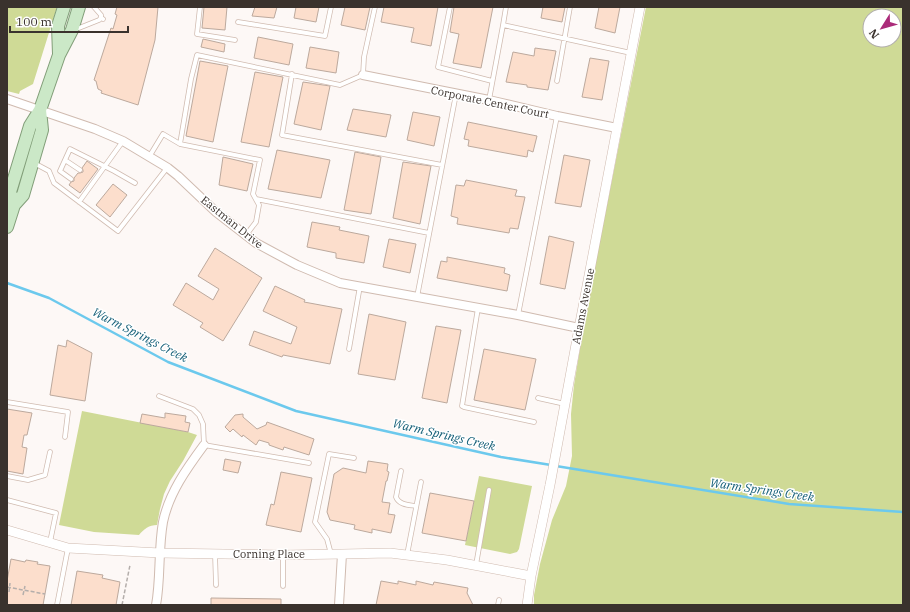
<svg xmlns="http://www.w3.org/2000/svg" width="910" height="612" viewBox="0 0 910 612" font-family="'IBM Plex Serif',serif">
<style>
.green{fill:#cfda96;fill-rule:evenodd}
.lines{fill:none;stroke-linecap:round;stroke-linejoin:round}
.stream{stroke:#6cc9ed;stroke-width:2.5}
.building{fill:#fcdecc;stroke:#bca99d}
.service-casing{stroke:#d0bbb0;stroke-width:5.5}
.minor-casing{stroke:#d0bbb0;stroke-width:10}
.tertiary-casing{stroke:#d0bbb0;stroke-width:10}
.primary-casing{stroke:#829e79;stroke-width:14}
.path{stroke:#b4aeab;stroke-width:1.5;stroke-dasharray:4 2;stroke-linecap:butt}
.service{stroke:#fff;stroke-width:4}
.minor{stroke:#fff;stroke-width:8}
.tertiary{stroke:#fff;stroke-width:9}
.primary{stroke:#cbe8c7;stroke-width:12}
.labels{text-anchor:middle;stroke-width:3;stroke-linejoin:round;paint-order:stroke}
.street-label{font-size:11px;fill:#3a322d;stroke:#fff}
.water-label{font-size:12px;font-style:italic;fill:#125d76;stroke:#fff}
</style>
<rect width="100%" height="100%" fill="#fdf8f6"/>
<!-- green -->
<path class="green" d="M7,7H57L33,84L20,91L19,94L7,91Z
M646,7H903V605H534V595L540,564L552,520L566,486L572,456L571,414L574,385L586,312ZM870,16H894V40H870Z
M82,411L188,432L197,435L183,461L170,481L164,494L160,509L157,525C149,525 144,529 139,535L94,532L59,525Z
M479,476L532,486L519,549L517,552L510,554L465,545Z"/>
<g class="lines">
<!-- stream -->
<path class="stream" d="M7,283L49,298L168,362L296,411L501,457L551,465
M556,466L789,504L903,512"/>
</g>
<!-- building -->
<path class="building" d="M117,7H158L155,40L138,105L101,93L102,91L98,89L96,81L94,80L111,28L113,29L117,15L115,14Z
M204,7H227L225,30L202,28Z
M255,7H277L274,18L252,16Z
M296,7H319L316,22L294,18Z
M345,7H370L365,30L341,25Z
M384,7H438L431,46L411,42L414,28L381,22Z
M454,7H493L481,68L453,63L459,34L450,32Z
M543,7H565L562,22L541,18Z
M599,7H620L615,33L595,28Z
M258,37L293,44L289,65L254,58Z
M203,39L225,44L224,52L201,47Z
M310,47L339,52L336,73L306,68Z
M535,48L556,51L548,90L527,87V85L506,82L513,52L534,56Z
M590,58L609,61L602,100L582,97Z
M200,61L228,66L213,142L186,136Z
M255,72L283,77L269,147L241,142Z
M303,82L330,86L321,130L294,124Z
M353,109L391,115L386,137L347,130Z
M413,112L440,117L434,146L407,140Z
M468,122L537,136L533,152L528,150L527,157L468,146L469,140L464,139Z
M277,150L330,160L321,198L268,189Z
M355,152L381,157L371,214L344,210Z
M564,155L590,160L581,207L555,203Z
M223,157L253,164L247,191L219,185Z
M87,161L98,169L80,193L69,185L71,182L74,181V178L78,173H80L83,172V170L82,168Z
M403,162L431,166L420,224L393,218Z
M466,180L517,190L515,196L525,197L518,229L510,228L509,233L457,224L458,218L451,216L456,185L464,186Z
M113,184L127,195L110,217L96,205Z
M312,222L340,227L339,230L369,236L364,263L336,258V253L307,247Z
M549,236L574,242L565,289L540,284Z
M389,239L416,244L410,273L383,267Z
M215,248L262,278L223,341L200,327L203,323L173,305L186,283L213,300L219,289L198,276Z
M447,257L505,268L504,273L510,275L507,291L437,278L441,261L447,262Z
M275,286L305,300L304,302L342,309L330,364L283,355L282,357L249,345L254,331L291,344L297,327L263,311Z
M369,314L406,322L395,380L358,374Z
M436,326L461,330L447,403L422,398Z
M67,340L92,353L85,401L50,395L58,345L66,347Z
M484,349L536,359L525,410L474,400Z
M7,409L32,413L27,435H24L22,447L27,448L23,474L7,471Z
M165,413L186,416L185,422L190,423L188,432L140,423L142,414L165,418Z
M243,414V417L257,429L266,425L267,422L314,439L309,455L284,447L283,450L269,445V443L259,440L256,445L243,435L242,437L233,429L230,432L225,427L235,415Z
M225,459L241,462L238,473L223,470Z
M368,461L388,464L387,471L389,472L387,481H386L382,502L390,503L388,514L395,515L391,533L372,529V533L354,529L355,525L330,520L327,512L334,474L343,468L366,473Z
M281,472L312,478L301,532L266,525L271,504L274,505Z
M430,493L474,501L466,541L422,533Z
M11,559L25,562L26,560L38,562L37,564L50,566L43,605H7V581Z
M77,571L103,575L102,578L120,582L116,605H71Z
M381,581L398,584V581L416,585V581L433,585L434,582L468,588L467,593L473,605H376Z
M211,598L281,599V605H211Z"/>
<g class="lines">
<defs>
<path id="service" d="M94,7L101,15V18L103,19
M200,7L197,34L235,40
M450,7L438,67L492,81
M506,7L503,25L631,53
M238,22L325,36L331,7
M74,30L99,20L101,18
M292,74L282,135L442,165
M557,81L570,7
M489,100L503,25
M180,144L260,160L253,194L259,205L256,222L246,235
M149,157L163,134L180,144L191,79L197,55L340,85L363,75L364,57L375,7
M65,160L80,170
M34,163L49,171L54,183L118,231L167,168
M71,179L60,171L70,149L114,171L135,183
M256,199L429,233
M79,202L123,141
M417,297L456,94
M478,308L462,406L464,407L534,422
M518,315L557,116
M349,349L360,286
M159,396L193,409L199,415L203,424L204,445L309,463
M538,398L565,404
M7,402L68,412L65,437
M401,471L396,497C399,505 409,505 416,506
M7,476L28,480L45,475L50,452
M7,500L56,513L50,542
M215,554L216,585
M331,554L327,539L315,522L329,454L354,458
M283,555V586
M407,555L421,482
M476,565L489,490
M57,605L68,548
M498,605L499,600"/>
<path id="minor" d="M363,75L489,100L557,116L617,128
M7,99L95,129L123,141L168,168L178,176L216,212L256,243L297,265L340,283L518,315L579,328
M156,605C161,578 158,550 163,522C169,493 187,468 204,445
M339,605L342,554"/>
<path id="tertiary" d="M7,530L68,548L160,553L283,555L342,554L390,553L447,560L531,576
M527,605L531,576L550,485L579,328L640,7"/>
<path id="primary" d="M59,54L58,26L64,7
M14,205L10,192L30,126L40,110L59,55L72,30L79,7
M7,227L14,205L23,195L42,130L40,110"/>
</defs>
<!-- service casing -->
<use href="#service" class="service-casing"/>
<!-- minor casing -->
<use href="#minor" class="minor-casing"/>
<!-- tertiary casing -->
<use href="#tertiary" class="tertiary-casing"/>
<!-- primary casing -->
<use href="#primary" class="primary-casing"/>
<!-- path -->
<path class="path" d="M7,587L45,594
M9,592L10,583
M23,595L25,586
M122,605L130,565"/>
<!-- service -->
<use href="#service" class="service"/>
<!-- minor -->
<use href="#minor" class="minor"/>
<!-- tertiary -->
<use href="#tertiary" class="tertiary"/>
<!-- primary -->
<use href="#primary" class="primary"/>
</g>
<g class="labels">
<!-- street labels -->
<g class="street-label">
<text transform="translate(490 102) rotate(12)" y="4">Corporate Center Court</text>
<text transform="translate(232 222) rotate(39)" y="4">Eastman Drive</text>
<text transform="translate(583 306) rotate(-79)" y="4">Adams Avenue</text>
<text x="269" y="558">Corning Place</text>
</g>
<!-- water labels -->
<g class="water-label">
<text transform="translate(140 335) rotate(27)" y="4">Warm Springs Creek</text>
<text transform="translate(444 435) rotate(13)" y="4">Warm Springs Creek</text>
<text transform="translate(762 490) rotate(8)" y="4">Warm Springs Creek</text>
</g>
</g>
<!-- border -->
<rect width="910" height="612" fill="none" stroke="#3a322d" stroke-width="16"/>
<!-- north arrow -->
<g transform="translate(882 28) rotate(233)"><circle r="19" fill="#ffffff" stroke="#b0adab"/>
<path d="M0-3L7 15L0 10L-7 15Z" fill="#ab2b7a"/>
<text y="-6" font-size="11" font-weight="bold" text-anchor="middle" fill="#3a322d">N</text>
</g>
<!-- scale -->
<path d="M10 26v6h118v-6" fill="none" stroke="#3a322d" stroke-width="2"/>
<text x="16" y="26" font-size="12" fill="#3a322d" stroke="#ffffff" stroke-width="3" paint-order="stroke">100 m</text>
</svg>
